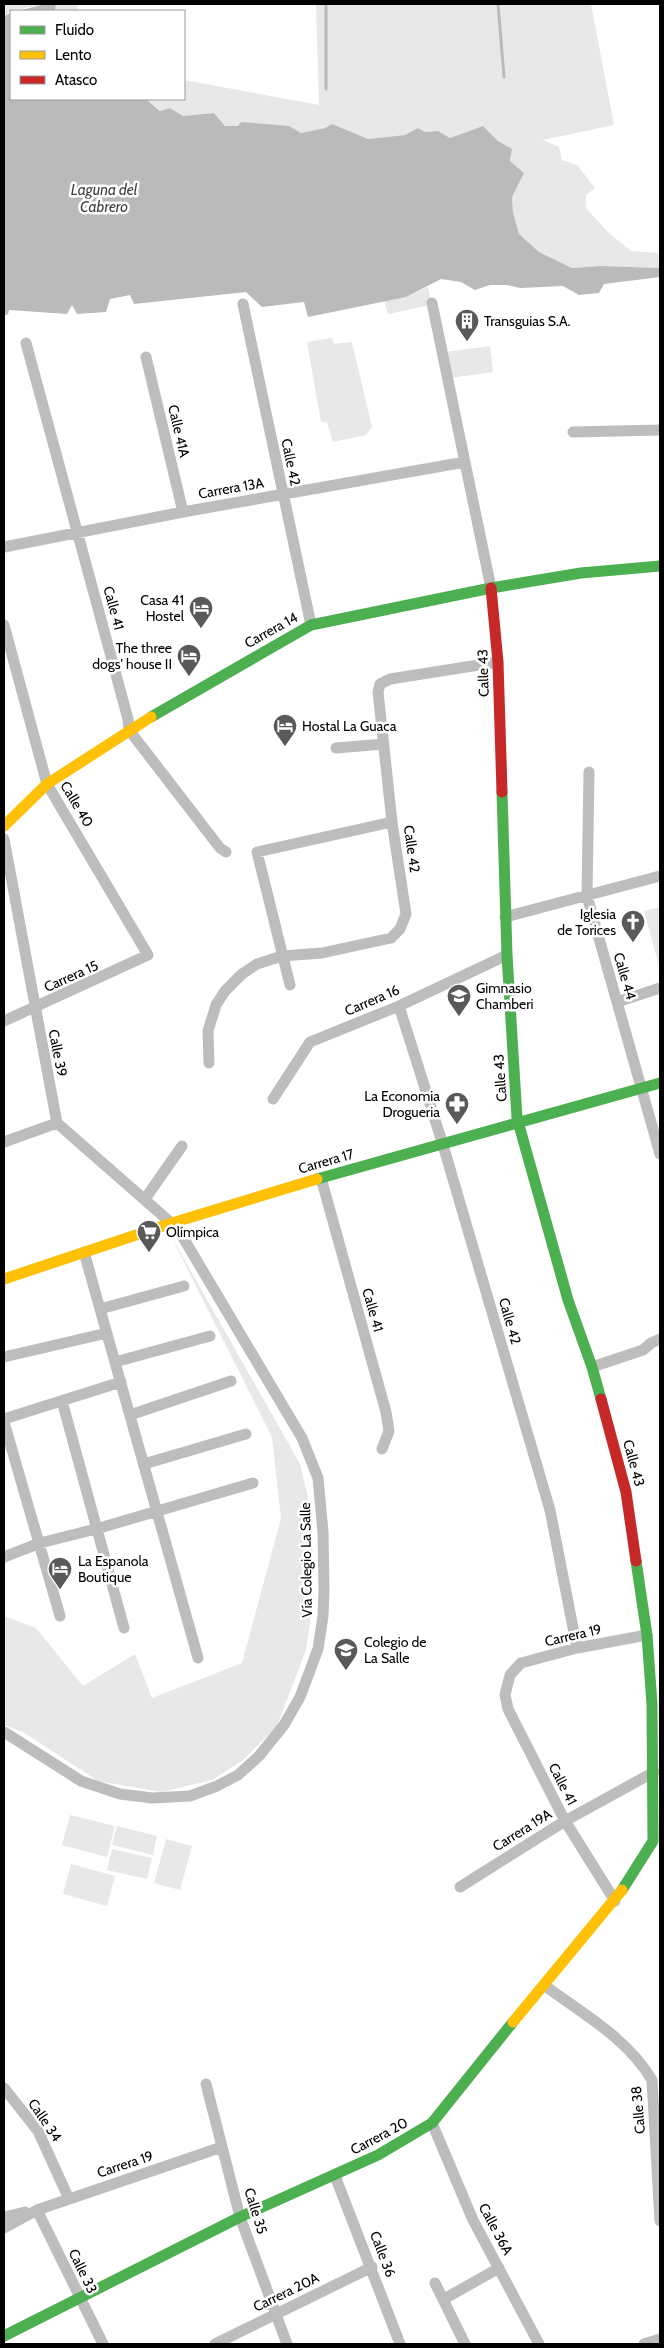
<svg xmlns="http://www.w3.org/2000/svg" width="664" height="2348" viewBox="0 0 664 2348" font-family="Cabin,sans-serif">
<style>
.green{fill:#e8e8e8}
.water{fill:#bababa}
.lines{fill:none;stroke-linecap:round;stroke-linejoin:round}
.stream{stroke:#bababa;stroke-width:3}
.street{stroke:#bdbdbd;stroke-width:11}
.fast{stroke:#4caf50;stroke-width:11}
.slow{stroke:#ffc107;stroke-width:11}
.jam{stroke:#c62828;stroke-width:11}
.labels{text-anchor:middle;stroke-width:5;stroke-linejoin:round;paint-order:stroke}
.poi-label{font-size:14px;fill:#000;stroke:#fff;text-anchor:start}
.street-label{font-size:14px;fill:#000;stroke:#fff}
.water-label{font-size:15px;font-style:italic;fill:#3e3e3e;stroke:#fff}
</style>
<rect width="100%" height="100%" fill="#fff"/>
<!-- green -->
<path class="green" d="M4,4H45L11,11L4,16Z
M56,4H77L80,11H55Z
M316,4H591L614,125L543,140L559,147L562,160L577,165L595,188L586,195V208L608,232L631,251L660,253V268L601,266L572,268L539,252L519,234L513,212L512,197L524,173L510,161L512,149L498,141L483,126L450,138L438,131L425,132L418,128L405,135L368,139L332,124L325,128L301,133L289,126H225L214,113L183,116L170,108L161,111L146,99H184V80L319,105Z
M428,287L431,301L426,306L388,314L384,300L406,297Z
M332,338L334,344L352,342L372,427L366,435L333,442L327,422H321L307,342Z
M490,346L493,372L450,378L446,352Z
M660,907V966H659L644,911Z
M170,1234L300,1464L308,1497L313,1538L311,1617L306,1650L277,1726L242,1761L212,1780L161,1792L98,1781L23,1732L4,1725V1616L36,1628L83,1686L135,1654L152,1698L242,1663L281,1518L272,1437Z
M70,1815L115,1826L107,1857L62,1845Z
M117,1826L157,1836L153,1855L112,1845Z
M166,1839L192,1846L180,1890L154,1883Z
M112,1849L152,1858L147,1879L107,1870Z
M71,1864L115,1876L107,1906L63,1894Z"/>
<!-- water -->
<path class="water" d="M45,4H56L55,11H18Z
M11,13V99H146L160,111L170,108L183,116L214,113L225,126H238L241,122L289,126L301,133L325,128L332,124L368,139L405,135L418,128L425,132L438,131L450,138L483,126L498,141L512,149L510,161L524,173L512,197L513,212L519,234L539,252L572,268L601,266L660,268V277L604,284L599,293L579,295L563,286L520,288L507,285H490L475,290L461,282L441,279L406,297L308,317L304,302L262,307L246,292L134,304L130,295L110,299L106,312L77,314L72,305L67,314L9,310L8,314L4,316V16Z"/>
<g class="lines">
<!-- stream -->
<path class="stream" d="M326,4V89
M498,4L504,77"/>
<!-- street -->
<path class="street" d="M432,303L491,588
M243,304L311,625
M26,343L128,719L129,730L220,848L226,852
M146,357L183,512
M573,432L660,430
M4,547L183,512L465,462
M4,625L47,784L148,955L4,1021
M336,748L384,744
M589,772L587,896L660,1154
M4,839L57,1123L178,1229L302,1438L318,1478L323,1532L324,1590L323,1616L318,1649L300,1697L284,1725L259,1756L238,1775L217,1786L190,1796L152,1798L120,1794L81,1781L4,1732
M505,917L660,876
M290,985L257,852L392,822
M617,1002L660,988
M399,1006L443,1145L550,1510L577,1648
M209,1063L208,1031L216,1005L225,991L242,974L257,964L282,956L322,953L391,938L400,929L406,914L392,822L378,692L380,684L390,679L498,662
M273,1099L310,1042L399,1006L507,955
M4,1142L57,1123
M321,1178L386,1412L389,1431L382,1449
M145,1199L182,1146
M84,1252L198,1658
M100,1309L184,1286
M4,1357L107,1333
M115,1362L210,1336
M592,1367L643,1350L651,1343L660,1339
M62,1401L124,1628
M130,1415L231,1381
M4,1419L121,1382
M4,1422L60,1616
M144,1464L246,1434
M4,1557L40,1543L96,1529L253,1483
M460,1887L565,1821L654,1772
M615,1901L565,1821L508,1709L505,1695L510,1675L521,1663L577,1648L647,1635
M544,1985C583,2014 627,2038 652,2080L660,2221
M206,2084L240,2217L287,2344
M4,2088L38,2131L69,2199
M432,2123L473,2220L539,2344
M335,2176L400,2344
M37,2210L103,2344
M4,2217L25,2212
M4,2228L37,2210L222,2147
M435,2283L465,2344
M444,2299L499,2268
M215,2344L372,2267
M644,2344L660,2339"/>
<!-- fast -->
<path class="fast" d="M151,717L311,625L491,588L581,573L660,566
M502,792L507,955L517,1118L568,1300L592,1367L601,1399
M317,1179L660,1083
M622,1890L653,1841L652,1704L647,1635L636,1561
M4,2336L240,2217L378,2155L432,2123L513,2022"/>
<!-- slow -->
<path class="slow" d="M4,826L47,784L151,717
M4,1279L172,1223L317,1179
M513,2022L622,1890"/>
<!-- jam -->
<path class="jam" d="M491,588L498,662L502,792
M601,1399L626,1492L636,1561"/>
</g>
<!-- icons -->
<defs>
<symbol id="building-pin" viewBox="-11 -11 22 30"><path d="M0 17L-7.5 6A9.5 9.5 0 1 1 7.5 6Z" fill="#595959" stroke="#fff"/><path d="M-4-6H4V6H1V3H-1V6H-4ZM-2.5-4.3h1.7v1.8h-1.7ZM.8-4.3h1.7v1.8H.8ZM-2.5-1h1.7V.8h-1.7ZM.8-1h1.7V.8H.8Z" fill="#fff"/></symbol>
<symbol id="hotel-pin" viewBox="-11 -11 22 30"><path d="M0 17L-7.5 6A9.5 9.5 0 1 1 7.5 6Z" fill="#595959" stroke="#fff"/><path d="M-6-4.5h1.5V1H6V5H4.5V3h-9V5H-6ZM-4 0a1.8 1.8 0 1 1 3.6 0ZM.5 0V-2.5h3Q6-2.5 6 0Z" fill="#fff"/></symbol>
<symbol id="church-pin" viewBox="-11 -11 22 30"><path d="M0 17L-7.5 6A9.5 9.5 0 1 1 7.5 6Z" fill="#595959" stroke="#fff"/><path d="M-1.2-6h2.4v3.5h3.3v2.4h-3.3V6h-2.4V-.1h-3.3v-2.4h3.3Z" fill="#fff"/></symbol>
<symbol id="school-pin" viewBox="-11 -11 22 30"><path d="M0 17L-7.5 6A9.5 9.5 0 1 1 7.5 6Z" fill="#595959" stroke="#fff"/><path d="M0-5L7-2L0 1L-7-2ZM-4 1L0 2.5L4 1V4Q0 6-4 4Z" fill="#fff"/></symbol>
<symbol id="pharmacy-pin" viewBox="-11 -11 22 30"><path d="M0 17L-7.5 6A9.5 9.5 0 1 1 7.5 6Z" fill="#595959" stroke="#fff"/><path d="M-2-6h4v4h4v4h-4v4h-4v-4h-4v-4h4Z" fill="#fff"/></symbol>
<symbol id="supermarket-pin" viewBox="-11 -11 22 30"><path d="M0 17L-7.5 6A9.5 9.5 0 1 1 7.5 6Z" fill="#595959" stroke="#fff"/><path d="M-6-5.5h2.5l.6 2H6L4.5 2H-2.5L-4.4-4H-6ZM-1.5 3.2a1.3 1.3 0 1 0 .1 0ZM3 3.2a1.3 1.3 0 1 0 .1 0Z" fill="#fff"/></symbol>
</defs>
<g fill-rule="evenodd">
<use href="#building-pin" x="453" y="307" width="28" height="38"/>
<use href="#hotel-pin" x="187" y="594" width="28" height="38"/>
<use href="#hotel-pin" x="175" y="642" width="28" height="38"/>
<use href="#hotel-pin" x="271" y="712" width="28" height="38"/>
<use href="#church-pin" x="619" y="908" width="28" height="38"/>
<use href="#school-pin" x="445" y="982" width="28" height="38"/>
<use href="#pharmacy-pin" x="443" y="1090" width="28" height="38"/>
<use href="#supermarket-pin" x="135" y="1218" width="28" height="38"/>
<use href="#hotel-pin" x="46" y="1555" width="28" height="38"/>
<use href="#school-pin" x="332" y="1636" width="28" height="38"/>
</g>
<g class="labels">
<!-- poi labels -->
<g class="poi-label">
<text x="484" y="326">Transguias S.A.</text>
<text x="184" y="605" text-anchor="end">Casa 41<tspan x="184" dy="16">Hostel</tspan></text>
<text x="172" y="653" text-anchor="end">The three<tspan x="172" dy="16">dogs' house II</tspan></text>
<text x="302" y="731">Hostal La Guaca</text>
<text x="616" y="919" text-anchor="end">Iglesia<tspan x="616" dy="16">de Torices</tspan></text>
<text x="476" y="993">Gimnasio<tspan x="476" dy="16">Chamberi</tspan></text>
<text x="440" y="1101" text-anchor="end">La Economia<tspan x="440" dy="16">Drogueria</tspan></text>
<text x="166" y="1237">Olímpica</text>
<text x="78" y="1566">La Espanola<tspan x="78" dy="16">Boutique</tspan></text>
<text x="364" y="1647">Colegio de<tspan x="364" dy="16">La Salle</tspan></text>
</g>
<!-- street labels -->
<g class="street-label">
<text transform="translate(179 431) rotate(77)" y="5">Calle 41A</text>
<text transform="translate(291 462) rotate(78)" y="5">Calle 42</text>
<text transform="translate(231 488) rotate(-10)" y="5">Carrera 13A</text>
<text transform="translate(114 608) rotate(75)" y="5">Calle 41</text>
<text transform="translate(271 630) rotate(-29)" y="5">Carrera 14</text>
<text transform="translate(483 673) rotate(-92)" y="5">Calle 43</text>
<text transform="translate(77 804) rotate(59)" y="5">Calle 40</text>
<text transform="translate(412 849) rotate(82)" y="5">Calle 42</text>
<text transform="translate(71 976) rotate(-24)" y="5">Carrera 15</text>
<text transform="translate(625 976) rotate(74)" y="5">Calle 44</text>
<text transform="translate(372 1000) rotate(-23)" y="5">Carrera 16</text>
<text transform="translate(58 1053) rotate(79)" y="5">Calle 39</text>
<text transform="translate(500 1078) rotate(-94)" y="5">Calle 43</text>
<text transform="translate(326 1161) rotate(-16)" y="5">Carrera 17</text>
<text transform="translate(373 1310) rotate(74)" y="5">Calle 41</text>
<text transform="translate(510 1321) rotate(74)" y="5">Calle 42</text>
<text transform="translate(634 1463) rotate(75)" y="5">Calle 43</text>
<text transform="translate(306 1560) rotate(-91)" y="5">Vía Colegio La Salle</text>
<text transform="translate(573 1635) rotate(-13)" y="5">Carrera 19</text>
<text transform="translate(563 1784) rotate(63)" y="5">Calle 41</text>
<text transform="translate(522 1830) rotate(-32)" y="5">Carrera 19A</text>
<text transform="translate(638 2110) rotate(-95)" y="5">Calle 38</text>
<text transform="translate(45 2120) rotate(56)" y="5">Calle 34</text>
<text transform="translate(379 2136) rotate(-28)" y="5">Carrera 20</text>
<text transform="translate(125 2164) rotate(-18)" y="5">Carrera 19</text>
<text transform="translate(256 2211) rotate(73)" y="5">Calle 35</text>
<text transform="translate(496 2229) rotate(62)" y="5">Calle 36A</text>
<text transform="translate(383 2254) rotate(69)" y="5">Calle 36</text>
<text transform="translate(83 2271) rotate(64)" y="5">Calle 33</text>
<text transform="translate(286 2292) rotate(-26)" y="5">Carrera 20A</text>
</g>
<!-- water labels -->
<g class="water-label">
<text x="104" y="195">Laguna del<tspan x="104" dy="17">Cabrero</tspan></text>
</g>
</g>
<!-- border -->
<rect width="664" height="2348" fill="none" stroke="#000000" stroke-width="10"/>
<!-- legend -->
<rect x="10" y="10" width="175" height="90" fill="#ffffff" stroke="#999999"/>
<rect x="20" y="26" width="25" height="8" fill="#4caf50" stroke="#999999"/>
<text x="55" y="35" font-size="15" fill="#000000">Fluido</text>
<rect x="20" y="51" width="25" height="8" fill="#ffc107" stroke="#999999"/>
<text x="55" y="60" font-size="15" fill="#000000">Lento</text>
<rect x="20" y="76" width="25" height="8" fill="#c62828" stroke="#999999"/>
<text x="55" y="85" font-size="15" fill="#000000">Atasco</text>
</svg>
